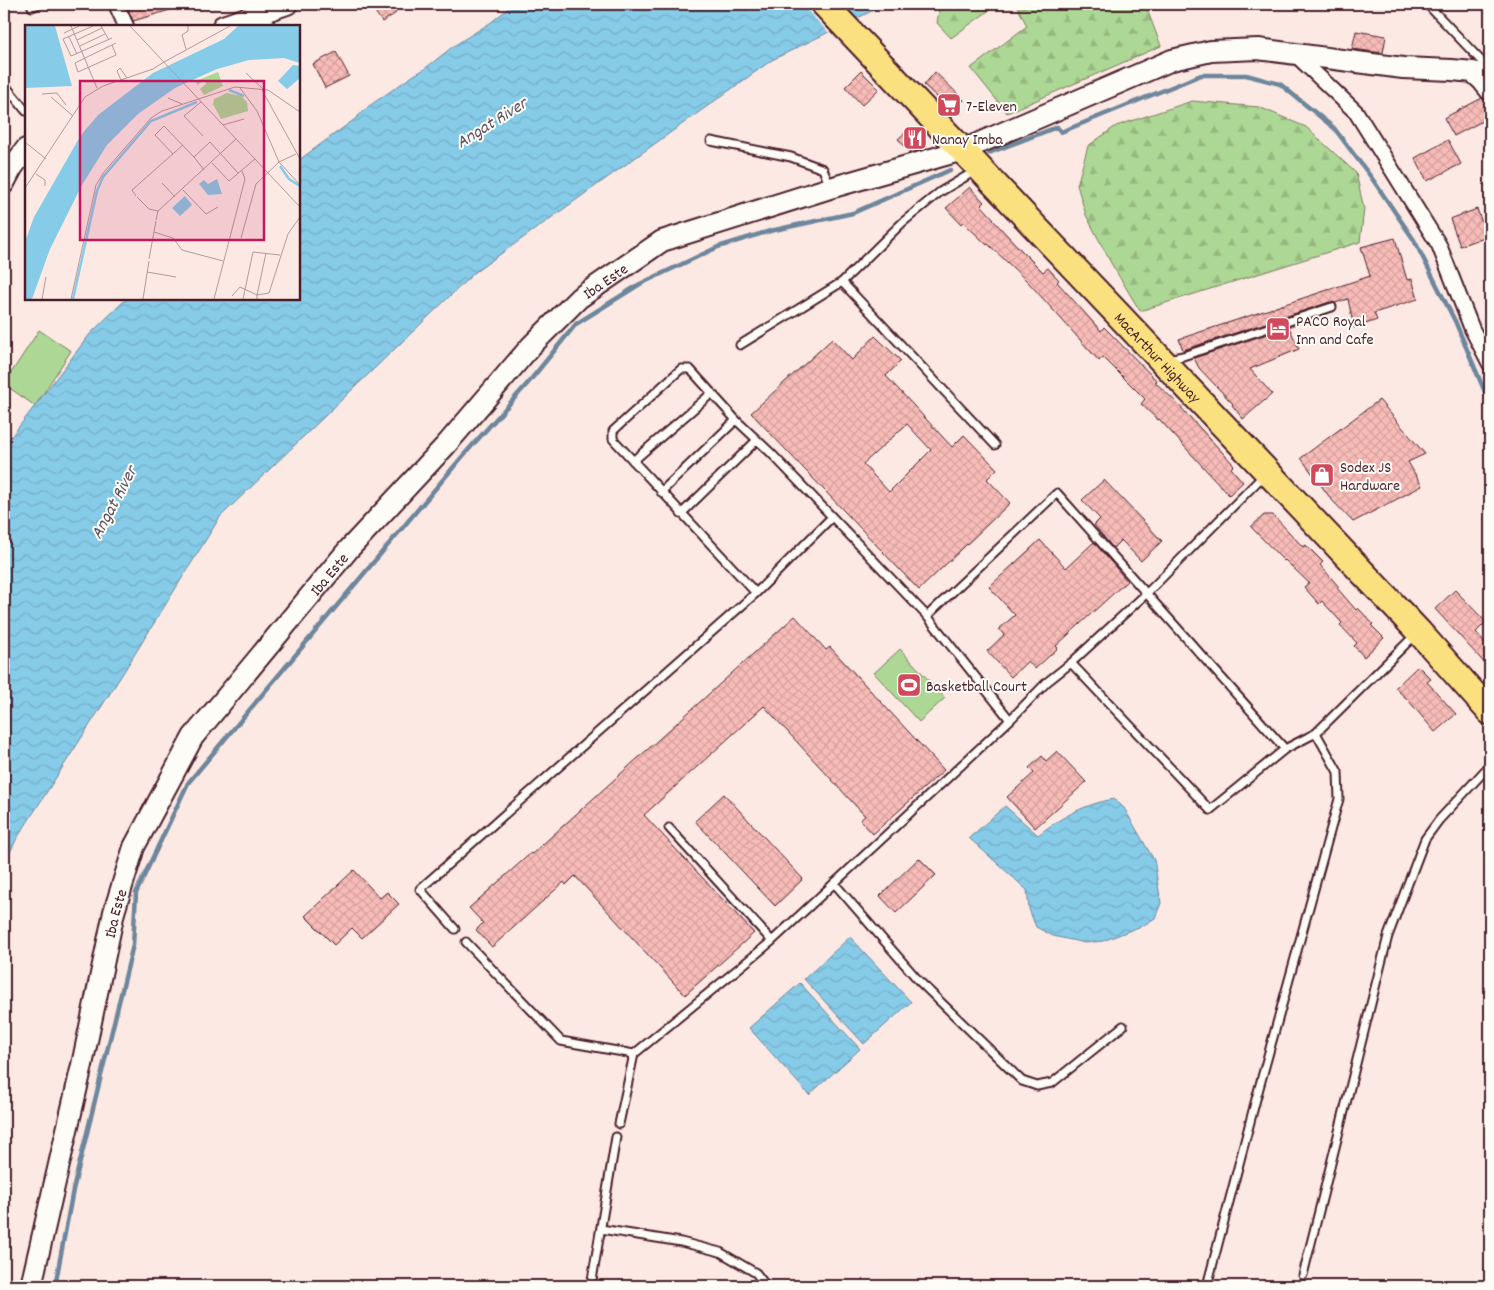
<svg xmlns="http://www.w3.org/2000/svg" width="1494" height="1290" viewBox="0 0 1494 1290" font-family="Dekko,sans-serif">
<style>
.forest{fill:url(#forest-firs);stroke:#7b7b60}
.garden{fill:#acd794;stroke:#7b7b60}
.water{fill:url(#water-waves);stroke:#6e869c}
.pier{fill:#fce9e4}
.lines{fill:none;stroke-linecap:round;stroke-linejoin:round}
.stream{stroke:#6e869c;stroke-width:4.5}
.building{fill:url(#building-cross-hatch);stroke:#4a1f2b;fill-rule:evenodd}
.lane-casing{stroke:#4a1f2b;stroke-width:11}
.street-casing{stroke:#4a1f2b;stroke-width:18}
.secondary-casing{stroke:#4a1f2b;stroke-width:24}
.highway-casing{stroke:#4a1f2b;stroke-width:29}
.lane{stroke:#fdfcf7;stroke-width:7}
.street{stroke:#fdfcf7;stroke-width:14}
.secondary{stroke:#fdfcf7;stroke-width:20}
.highway{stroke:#fbe080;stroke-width:25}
.labels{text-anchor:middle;stroke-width:4;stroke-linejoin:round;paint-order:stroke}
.poi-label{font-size:16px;fill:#4a1f2b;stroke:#fdfcf7;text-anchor:start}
.street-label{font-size:16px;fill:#4a1f2b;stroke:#fdfcf7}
.water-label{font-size:18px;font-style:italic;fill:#5c5364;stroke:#fdfcf7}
.inset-river{fill:none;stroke:#86cbe8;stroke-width:2.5}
.inset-road{fill:none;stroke:#b5989a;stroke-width:1}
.view{fill:#c2185b;fill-opacity:0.15;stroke:#c2185b;stroke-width:2.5}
.inset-edge{fill:none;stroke:#4a1f2b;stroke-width:2.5}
</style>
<defs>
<pattern id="forest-firs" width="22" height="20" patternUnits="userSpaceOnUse" patternTransform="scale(1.25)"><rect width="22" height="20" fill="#acd794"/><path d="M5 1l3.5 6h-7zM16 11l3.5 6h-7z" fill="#96b880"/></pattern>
<pattern id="water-waves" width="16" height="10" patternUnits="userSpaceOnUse" patternTransform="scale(1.25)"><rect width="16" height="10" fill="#86cbe8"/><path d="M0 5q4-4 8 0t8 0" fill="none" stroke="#75aec7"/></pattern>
<pattern id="building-cross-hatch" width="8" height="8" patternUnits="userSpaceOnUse" patternTransform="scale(1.25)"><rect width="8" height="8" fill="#f8bcb8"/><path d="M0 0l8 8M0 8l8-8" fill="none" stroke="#d6a19e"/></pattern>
</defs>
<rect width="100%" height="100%" fill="#fce9e4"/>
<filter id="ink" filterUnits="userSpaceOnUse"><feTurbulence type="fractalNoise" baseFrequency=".02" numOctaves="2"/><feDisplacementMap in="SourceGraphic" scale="10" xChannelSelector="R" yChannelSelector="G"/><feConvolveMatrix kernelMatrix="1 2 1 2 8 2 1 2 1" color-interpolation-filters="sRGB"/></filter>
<g filter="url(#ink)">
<!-- forest -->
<path class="forest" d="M940,4H998L951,38L937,23Z
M1016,4H1145L1161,46L1007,113L971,68L1027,26Z
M1192,101L1259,107L1306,127L1356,173L1364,209L1360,242L1140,311L1111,263L1086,215L1077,185L1088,146L1116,126Z"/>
<!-- garden -->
<path class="garden" d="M39,330L71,351L35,406L4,384Z
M900,649L945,698L919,722L874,673Z"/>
<!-- water -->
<path class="water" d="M514,4H886L772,60L474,273L354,388L220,517L123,673L16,840L4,865V446L90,334L126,299H299V160L355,119L369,106L414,75L423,70L455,45L490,23Z
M1114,799L1124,808L1154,860L1161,903L1155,918L1144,925L1103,941L1085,943L1053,936L1036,927L1029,909L1027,890L969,838L1005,806L1038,835C1061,817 1085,804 1114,799Z
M850,937L911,1002L864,1044L804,979Z
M800,983L860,1049L809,1095L749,1028Z"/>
<!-- pier -->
<path class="pier" d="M801,4H840L856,21L830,34Z"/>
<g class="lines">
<!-- stream -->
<path class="stream" d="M989,153L1057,127L1061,132L1201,75H1246L1280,84L1334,128L1371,177L1414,240L1455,321L1490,404
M55,1286L73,1190L133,945L136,893L188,783L462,457L528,383L576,324L640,284L718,247L770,231L853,213L950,170"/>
</g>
<!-- building -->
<path class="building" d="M126,4H180V7L133,21Z
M370,4H390L396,13L382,22Z
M1356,31L1386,36L1383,53L1352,49Z
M336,52L349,76L325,88L313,64Z
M861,71L879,89L862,105L845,87Z
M935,72L964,100L953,112L924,85Z
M1482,98L1488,101L1490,105V117L1454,136L1444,118Z
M911,127L926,143L918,151L911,153L898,139Z
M1448,140L1461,164L1427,181L1415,158Z
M970,187L984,202L981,205L994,219L993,220L1021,250L1043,272L1048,268L1059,280L1057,282L1101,331L1104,327L1157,381L1155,382L1176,402L1234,465L1231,468L1243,482L1229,495L1159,419L1158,420L1141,404L1145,399L1103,357L1099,361L1028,282L988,244L987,245L963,222L961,224L946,208Z
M1477,209L1487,236L1460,246L1450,219Z
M1395,238L1407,280L1412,279L1418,299L1374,313L1377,320L1354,328L1348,299L1335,303L1330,302L1183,350L1179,339L1370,276L1361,247Z
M1289,327L1299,349L1250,369L1272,394L1243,419L1232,405L1233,404L1199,368L1194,358Z
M875,336L901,361L886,376L952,447L964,435L997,469L987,479L1010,503L919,590L751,413L832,339L852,360ZM907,424L931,450L889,492L863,464Z
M1379,400L1425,454L1408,462L1422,486L1353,522L1331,499L1301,458Z
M1104,480L1162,541L1141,561L1121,540L1113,548L1094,525L1100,519L1082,500Z
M1264,515H1273L1303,547L1306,545L1323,562L1320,565L1339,587L1337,588L1356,610L1358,608L1373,624L1371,625L1384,638L1364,657L1354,646L1357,643L1340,625L1342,623L1322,601L1319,604L1304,587L1309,583L1285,560L1284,561L1251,527Z
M1040,540L1066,568L1094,542L1127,581L1056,646L1058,648L1035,669L1028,661L1011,677L987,651L1004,635L999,629L1015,615L989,587Z
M1455,590L1486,622L1476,632L1490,648V669L1435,609Z
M795,616L826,650L830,647L944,770L873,834L860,820L865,816L764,706L644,815L754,933L685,995L575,876L566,885L564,882L492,947L476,930L483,923L469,908L531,853L532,854Z
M1418,666L1431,679L1427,682L1456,714L1435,732L1408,700L1395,688Z
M1057,751L1086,782L1035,828L1007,797L1034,773L1029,768L1042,756L1046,761Z
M724,794L803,879L775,906L695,821Z
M919,858L936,875L896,913L880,896Z
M354,870L380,898L387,892L399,904L362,938L352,928L334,945L305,916Z"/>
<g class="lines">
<defs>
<path id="lane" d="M1427,4L1487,67
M32,7L38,4
M264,14L271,26
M4,84L26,111
M711,141L791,157L823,169L830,187
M975,171L940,192L903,222L842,282L995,445
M740,345L842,282
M1168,359L1183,356L1332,307
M633,461L712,393
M661,492L736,420
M681,514L757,440
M756,593L613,439V431L681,369H690L736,420L771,453L927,616
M1071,663L1210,810L1285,749L1316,733L1416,634
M1010,720L927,616L1057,493L1285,749
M669,828L772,941
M834,883L919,981L1022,1081L1037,1086L1052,1083L1123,1026
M455,929L420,889L756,593L832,517
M466,942L561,1041L634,1054
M619,1124L634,1054L772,941L1010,720L1047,682L1071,663L1147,593L1265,474
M601,1229L681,1242L720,1252L756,1273L763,1282L764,1286
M1303,1275L1388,936L1425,839L1439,820L1490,765
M591,1286L616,1137
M1207,1286L1256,1099L1339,799L1338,772L1316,733"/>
<path id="street" d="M116,4L126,26
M1296,55L1356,112L1439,245L1472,329L1490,364
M1473,72L1490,67"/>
<g id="secondary">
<path d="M223,26L287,4"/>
<path d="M4,183L12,168L26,149"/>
<path id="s1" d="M31,1286L82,1065L114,912L134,847L193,737L348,550L446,445L531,346L579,298L662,241L830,188L963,150L1172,60L1211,51L1258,49L1403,68L1452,70L1473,72L1482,80L1490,90"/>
</g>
<g id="highway">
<path id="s2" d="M824,4L1419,632L1490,712"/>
</g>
</defs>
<!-- lane casing -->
<use href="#lane" class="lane-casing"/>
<!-- street casing -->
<use href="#street" class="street-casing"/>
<!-- secondary casing -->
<use href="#secondary" class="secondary-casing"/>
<!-- highway casing -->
<use href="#highway" class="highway-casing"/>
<!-- lane -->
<use href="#lane" class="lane"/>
<!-- street -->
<use href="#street" class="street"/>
<!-- secondary -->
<use href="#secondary" class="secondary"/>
<!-- highway -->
<use href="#highway" class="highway"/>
</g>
</g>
<!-- icons -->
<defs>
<symbol id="supermarket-square" viewBox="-11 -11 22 22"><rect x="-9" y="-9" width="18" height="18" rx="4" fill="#d1495b" stroke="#fdfcf7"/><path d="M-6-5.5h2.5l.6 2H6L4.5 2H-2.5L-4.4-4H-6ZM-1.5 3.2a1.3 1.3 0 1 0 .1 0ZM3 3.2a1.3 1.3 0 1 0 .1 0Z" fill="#fff"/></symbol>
<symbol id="restaurant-square" viewBox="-11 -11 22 22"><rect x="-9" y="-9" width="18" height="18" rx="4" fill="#d1495b" stroke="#fdfcf7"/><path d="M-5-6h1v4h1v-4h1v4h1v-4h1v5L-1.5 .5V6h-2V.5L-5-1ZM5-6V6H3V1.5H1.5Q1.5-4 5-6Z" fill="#fff"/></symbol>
<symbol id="hotel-square" viewBox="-11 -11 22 22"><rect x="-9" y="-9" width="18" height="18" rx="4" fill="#d1495b" stroke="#fdfcf7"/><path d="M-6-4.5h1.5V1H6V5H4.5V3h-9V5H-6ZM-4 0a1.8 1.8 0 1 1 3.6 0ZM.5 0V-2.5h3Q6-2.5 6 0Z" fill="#fff"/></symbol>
<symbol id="shop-square" viewBox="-11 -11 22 22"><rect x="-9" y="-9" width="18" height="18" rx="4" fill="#d1495b" stroke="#fdfcf7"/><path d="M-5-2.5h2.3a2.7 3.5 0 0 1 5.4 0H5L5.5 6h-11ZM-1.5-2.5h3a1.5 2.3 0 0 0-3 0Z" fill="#fff"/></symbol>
<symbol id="stadium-square" viewBox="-11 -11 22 22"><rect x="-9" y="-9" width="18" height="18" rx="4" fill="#d1495b" stroke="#fdfcf7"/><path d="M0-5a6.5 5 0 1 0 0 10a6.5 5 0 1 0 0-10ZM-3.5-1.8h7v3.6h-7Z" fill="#fff"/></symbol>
</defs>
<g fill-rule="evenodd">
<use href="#supermarket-square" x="935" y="91" width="28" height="28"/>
<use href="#restaurant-square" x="901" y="124" width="28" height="28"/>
<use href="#hotel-square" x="1264" y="315" width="28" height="28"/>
<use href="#shop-square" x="1308" y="461" width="28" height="28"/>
<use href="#stadium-square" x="895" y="671" width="28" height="28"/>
</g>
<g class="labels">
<!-- poi labels -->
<g class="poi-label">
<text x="966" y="111">7-Eleven</text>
<text x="932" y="144">Nanay Imba</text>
<text x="1296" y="326">PACO Royal<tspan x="1296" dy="18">Inn and Cafe</tspan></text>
<text x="1340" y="472">Sodex JS<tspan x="1340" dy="18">Hardware</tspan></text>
<text x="926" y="691">Basketball Court</text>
</g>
<!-- street labels -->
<g class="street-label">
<text dy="6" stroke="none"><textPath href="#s1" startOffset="1192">Iba Este</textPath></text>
<text dy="6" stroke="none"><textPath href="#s2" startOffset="486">MacArthur Highway</textPath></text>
<text dy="6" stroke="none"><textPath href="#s1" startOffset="788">Iba Este</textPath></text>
<text dy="6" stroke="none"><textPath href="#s1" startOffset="382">Iba Este</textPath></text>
</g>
<!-- water labels -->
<g class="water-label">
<text transform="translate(491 122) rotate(-32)" y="6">Angat River</text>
<text transform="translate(113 502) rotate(-62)" y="6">Angat River</text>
</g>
</g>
<!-- overview -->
<g transform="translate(25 25)">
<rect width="275" height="275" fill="#fce9e4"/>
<path d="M193,47L198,61L179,70L175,64L181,59L180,55L172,60L171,56ZM202,68L216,71L222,77L223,86L196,94L188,79L189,74Z" fill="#acd794"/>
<path d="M0,1H30L47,61L0,63ZM213,1H275V38L259,33L224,35L192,44L150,63L113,89L82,120L57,160L25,224L7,274H0V217L9,192L56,110L73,90L128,48L199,14ZM268,40L275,41V53L262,64L253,56ZM192,154L197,169L183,170L174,159L179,155L183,159ZM160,171L167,180L155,191L147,183Z" fill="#86cbe8"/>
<path class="inset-river" d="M204,65L219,71M255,141L264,154L275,161M48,274L72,166L78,152L126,96L172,77"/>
<path class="inset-road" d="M46,1L72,63M68,1L38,14L46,31L87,13M76,1L84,15M105,1L275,182M39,8L54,1M44,12L52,29M52,15L77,3M87,20L91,30L53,47L50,38L60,33L87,20L91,18M55,21L80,9M161,24L157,10L163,6V1M139,37L205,1M221,48L238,64M96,55L92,46L95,43L102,53M215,63L232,86L254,137L275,160M237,65L275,134M17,69L32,68L41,80M26,72L48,91M143,73L157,79M176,77L159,91L178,111M198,100L219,94M0,117L21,134M148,129L130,110L139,101L169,132M187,138L204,156L230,134M179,145L169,132L185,117L213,148M11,149L20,155V161M137,158L150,172M0,163L60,72L78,61L128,44L139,37M158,165L181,189L193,182M111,171L107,165L158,120M112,172L124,184L133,186M131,195L133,186L211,114M129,207L148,213L157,225L198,236M216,213L231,159L254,137L271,129M124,234L131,196M122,247L151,252M207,271L215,262L232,270L241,228M17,274L21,252M46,274L71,160L79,147L126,93L137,86L210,62L243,65L275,87M118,274L124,236M189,274L220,154L217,146M218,274L228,227L255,230M232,274V270L244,268L263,209L275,192"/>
<path class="view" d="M55,56H239V215H55Z"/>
<rect width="275" height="275" class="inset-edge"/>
</g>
<!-- margin -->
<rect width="1494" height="1290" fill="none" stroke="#fdfcf7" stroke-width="20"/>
<rect x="10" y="10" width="1474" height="1270" fill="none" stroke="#4a1f2b" stroke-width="2" filter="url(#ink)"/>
</svg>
